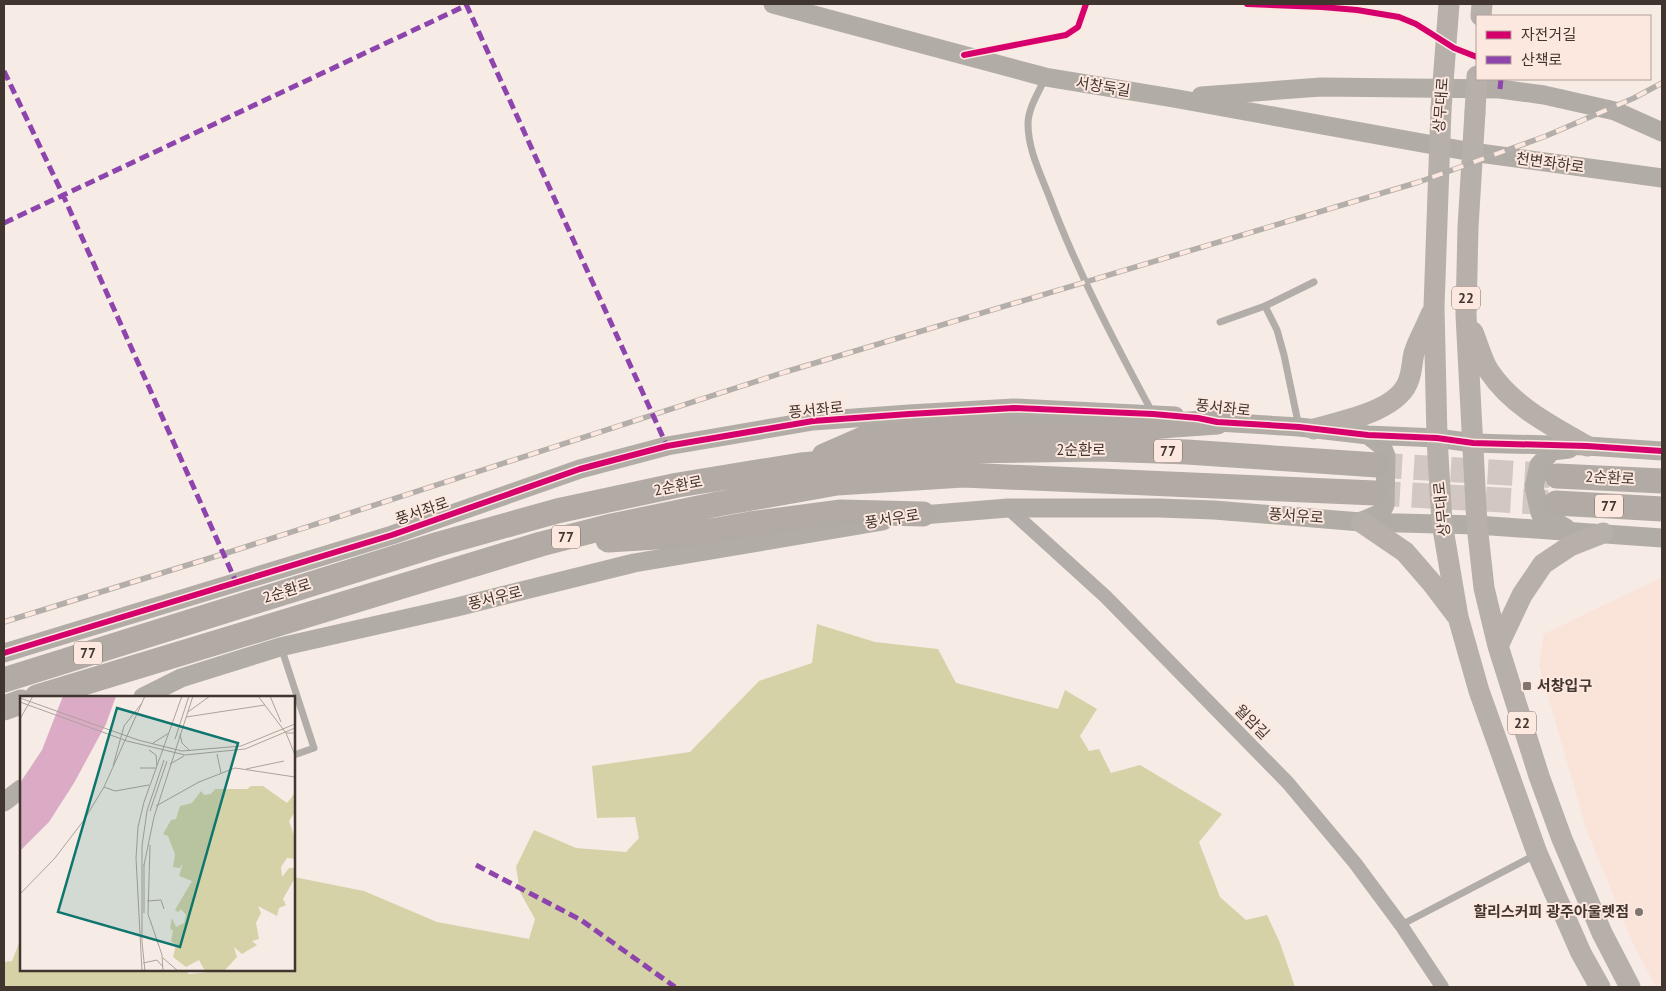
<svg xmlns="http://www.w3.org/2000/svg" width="1666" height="991" viewBox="0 0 1666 991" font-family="'PT Sans','Noto Sans KR',sans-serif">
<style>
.built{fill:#fae3d9}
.forest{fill:#d6d2a8}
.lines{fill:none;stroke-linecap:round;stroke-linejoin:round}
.highway-tunnel{stroke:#d2c7c1;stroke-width:25;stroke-dasharray:25 12;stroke-linecap:butt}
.lane{stroke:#b2ada9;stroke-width:7}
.street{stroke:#b2ada9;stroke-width:14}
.secondary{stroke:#b2aca7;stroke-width:19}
.primary{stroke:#b6afaa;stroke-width:21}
.highway{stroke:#b2aaa4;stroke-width:25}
.rail-casing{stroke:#b4aeaa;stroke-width:5.5}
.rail{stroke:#fce8df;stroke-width:4;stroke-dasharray:11;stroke-linecap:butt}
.primary-bridge{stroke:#b6afaa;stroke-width:21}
.quiet{stroke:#8e44ad;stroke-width:5;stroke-dasharray:10 5;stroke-linecap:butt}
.cycleway-casing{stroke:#fce8df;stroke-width:9}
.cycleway{stroke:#d6006c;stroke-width:6}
.poi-dot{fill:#80756f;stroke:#fce8df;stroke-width:2}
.labels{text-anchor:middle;stroke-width:4;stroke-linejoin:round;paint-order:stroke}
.shield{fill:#fce8df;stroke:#796b64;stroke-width:1}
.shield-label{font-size:14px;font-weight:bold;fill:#41352f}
.street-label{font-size:15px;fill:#41352f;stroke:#fce8df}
.poi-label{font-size:15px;font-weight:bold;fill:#41352f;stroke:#fce8df;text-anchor:start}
.inset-road{fill:none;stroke:#aea29c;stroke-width:1}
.view{fill:#0f766e;fill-opacity:0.15;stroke:#0f766e;stroke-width:2.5}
.inset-edge{fill:none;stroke:#41352f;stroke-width:2.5}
</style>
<rect width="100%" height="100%" fill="#f6ebe5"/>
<!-- built -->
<path class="built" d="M1662,577V987H1656L1633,943L1587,831L1539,665L1544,634Z"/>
<!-- forest -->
<path class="forest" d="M817,624L875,642L938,649L956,683L1058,709L1065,690L1097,709L1080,736L1089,751L1099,749L1111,773L1140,765L1222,814L1199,842L1220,897L1246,920L1267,915L1280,943L1295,987H4V962L12,961L21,938V970H185L189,974L231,970H294V877L364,891L437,922L529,939L535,919L520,892L516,867L534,830L576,848L626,852L639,838L635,817L597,818L592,766L690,752L759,681L812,663Z"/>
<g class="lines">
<!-- highway-tunnel -->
<path class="highway-tunnel" d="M1377,465L1557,476
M1375,493L1556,503"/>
<!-- lane -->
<path class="lane" d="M1045,78C1039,92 1028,108 1028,124C1028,149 1040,173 1049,196C1077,271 1114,341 1152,412
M1265,306L1277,330L1284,355L1299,427
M1220,322L1265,306L1314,282
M281,647L314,748L294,755
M1401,925L1535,855"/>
<!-- street -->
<path class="street" d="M1008,508L1106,597L1288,783L1355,863L1401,925L1442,987"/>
<!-- secondary -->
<path class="secondary" d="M773,4L1045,77L1173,98L1472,152L1662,178
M1201,96L1321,87L1500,89L1544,95L1615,111L1662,132
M1205,420L1217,422L1299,427L1368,435L1437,438L1473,443L1587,446L1662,451
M910,516L1008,508H1159L1214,510L1361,522L1477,525L1662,538
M1362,521L1381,513L1385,505L1386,456L1382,446L1368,435
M1566,528L1540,513L1534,487L1539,465L1552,451L1569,449
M4,653L392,535L580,469L667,446L813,421L909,414L1014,408L1175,416
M143,697L181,678L280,647L457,607L634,563L883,521
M4,802L21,789"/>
<!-- primary -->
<path class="primary" d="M1481,16L1482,4
M1441,109L1434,307L1437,438L1442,523L1458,617L1479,691L1537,853L1581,953L1600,987
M1475,112L1468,227L1466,315L1477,525L1484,588L1498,646L1539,776L1562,839L1602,933L1630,987
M1473,332C1478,344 1482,360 1489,371C1512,406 1552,426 1587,446
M1314,429C1342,421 1400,411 1409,379C1412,371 1412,362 1414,353C1418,340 1426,327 1431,314
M1361,522L1405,552L1431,582L1456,615
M1498,646L1522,595L1543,564L1570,546L1603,533"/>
<!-- highway -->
<path class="highway" d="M824,456L863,439L962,429L1103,430L1217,422
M1557,476L1662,481
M1556,503L1662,509
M608,540L689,535L750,524L841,512L923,514
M4,680L439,544L557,511L678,485L801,465L958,451L1099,449L1187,452L1377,465
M37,697L541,544L607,527L718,504L837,483L963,475L1375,493
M4,708L21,702"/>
<defs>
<path id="rail" d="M4,622L236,550L785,372L1419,182L1546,136L1634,98L1662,83"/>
</defs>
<!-- rail casing -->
<use href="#rail" class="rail-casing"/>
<!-- rail -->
<use href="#rail" class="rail"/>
<!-- primary-bridge -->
<path class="primary-bridge" d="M1441,109L1449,4
M1475,112L1477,76"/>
<!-- quiet -->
<path class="quiet" d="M466,4L667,446
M4,71L63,195L236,582
M1500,89L1501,79
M4,223L467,5
M476,865L581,920L675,987"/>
<defs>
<path id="cycleway" d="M1247,4L1322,7L1357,10L1399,17L1416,24L1454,48L1477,57
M964,55L1066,35L1078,27L1086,4
M4,653L392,535L580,469L667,446L813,421L909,414L1014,408L1153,414L1198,418L1217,422L1299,427L1368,435L1437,438L1473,443L1587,446L1662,451"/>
</defs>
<!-- cycleway casing -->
<use href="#cycleway" class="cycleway-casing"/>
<!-- cycleway -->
<use href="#cycleway" class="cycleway"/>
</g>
<!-- markers -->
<g class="poi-dot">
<rect x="1522" y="681" width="10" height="10" rx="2.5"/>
<circle cx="1639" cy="912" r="5"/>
</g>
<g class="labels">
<!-- shield labels -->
<g class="shield">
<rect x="1452" y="286.5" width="28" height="23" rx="4"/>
<rect x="1154" y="439.5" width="28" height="23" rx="4"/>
<rect x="1595" y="494.5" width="28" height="23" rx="4"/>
<rect x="552" y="525.5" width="28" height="23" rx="4"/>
<rect x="74" y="641.5" width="28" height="23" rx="4"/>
<rect x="1508" y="711.5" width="28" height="23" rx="4"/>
</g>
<g class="shield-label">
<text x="1466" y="303">22</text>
<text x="1168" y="456">77</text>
<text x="1609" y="511">77</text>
<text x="566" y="542">77</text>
<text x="88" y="658">77</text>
<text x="1522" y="728">22</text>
</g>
<!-- street labels -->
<g class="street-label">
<text transform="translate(1103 87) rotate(9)" y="5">서창둑길</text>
<text transform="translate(1441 105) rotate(-86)" y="5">상무대로</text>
<text transform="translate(1550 163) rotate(8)" y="5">천변좌하로</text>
<text transform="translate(1223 408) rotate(6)" y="5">풍서좌로</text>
<text transform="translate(816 410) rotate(-6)" y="5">풍서좌로</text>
<text x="1081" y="455">2순환로</text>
<text transform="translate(1610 478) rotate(3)" y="5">2순환로</text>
<text transform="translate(678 486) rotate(-11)" y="5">2순환로</text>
<text transform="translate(1442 509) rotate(-96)" y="5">상무대로</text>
<text transform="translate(422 511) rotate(-19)" y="5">풍서좌로</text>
<text transform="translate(1296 516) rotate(4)" y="5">풍서우로</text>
<text transform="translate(892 519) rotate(-9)" y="5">풍서우로</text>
<text transform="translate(287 591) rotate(-17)" y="5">2순환로</text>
<text transform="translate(495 598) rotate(-14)" y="5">풍서우로</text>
<text transform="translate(1252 722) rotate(45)" y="5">월암길</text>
</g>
<!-- poi labels -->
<g class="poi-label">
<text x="1537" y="691">서창입구</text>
<text x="1629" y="917" text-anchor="end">할리스커피 광주아울렛점</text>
</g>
</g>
<!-- overview -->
<g transform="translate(20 696)">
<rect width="275" height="275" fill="#f6ebe5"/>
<path d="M231,90H243L267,107L275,97V116L269,125L275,142V163L267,162L261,171L262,181L269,172H275V182L263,203L266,209L259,212L257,220L238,210L241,217L236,227L239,243L232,245L237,249L222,258L214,251L217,261L204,275H185L179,264L166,271L153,261L156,249L151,245L153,235L150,232L152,222L156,231L164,227L166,219L161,213L158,216L155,214L172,185L159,180L163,167L160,172L153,171L155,158L148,140L143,138L151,124L156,123L160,110L172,107L181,95L184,99L191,98L195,93H227Z" fill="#d6d2a8"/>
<path d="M43,0H96L86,28L54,87L29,126L0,155V87L22,54Z" fill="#dbabc6"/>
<path class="inset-road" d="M238,0L266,37H275M250,0L261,26M0,2L118,44L162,55L221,50L275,28M0,6L107,45L165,59L225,53L275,32M168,16L190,0M166,21L245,9M0,23L13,0M266,37L275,59M160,38L162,47L170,55M155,43L169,0M133,47L149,37M129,54L136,59L137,70M197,58L201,77M150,68L164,60M93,70L104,30L122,7M120,72H136M226,73L264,65M84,91L95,95L129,89M136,110L179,86L215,72L275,81M130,115L147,65M134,121L173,0M130,149L128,218L142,259L143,275M124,168V217M124,169L134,121M0,198L35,162L64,124L84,91L125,0M127,205L141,204L144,213M143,262L158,275M123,267L137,264L143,271M122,275L116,162L118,131L124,106L162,0M125,275L122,246V150L127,115L144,64"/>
<path class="view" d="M97,12L218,47L160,251L38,216Z"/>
<rect width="275" height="275" class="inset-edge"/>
</g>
<!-- border -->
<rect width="1666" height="991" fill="none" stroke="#41352f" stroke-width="10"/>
<!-- legend -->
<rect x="1476" y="15" width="175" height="65" fill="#fce8df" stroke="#b1a099"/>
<rect x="1486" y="31" width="25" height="8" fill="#d6006c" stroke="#b1a099"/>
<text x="1521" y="40" font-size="15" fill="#41352f">자전거길</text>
<rect x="1486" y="56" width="25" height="8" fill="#8e44ad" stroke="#b1a099"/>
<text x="1521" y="65" font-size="15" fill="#41352f">산책로</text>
</svg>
